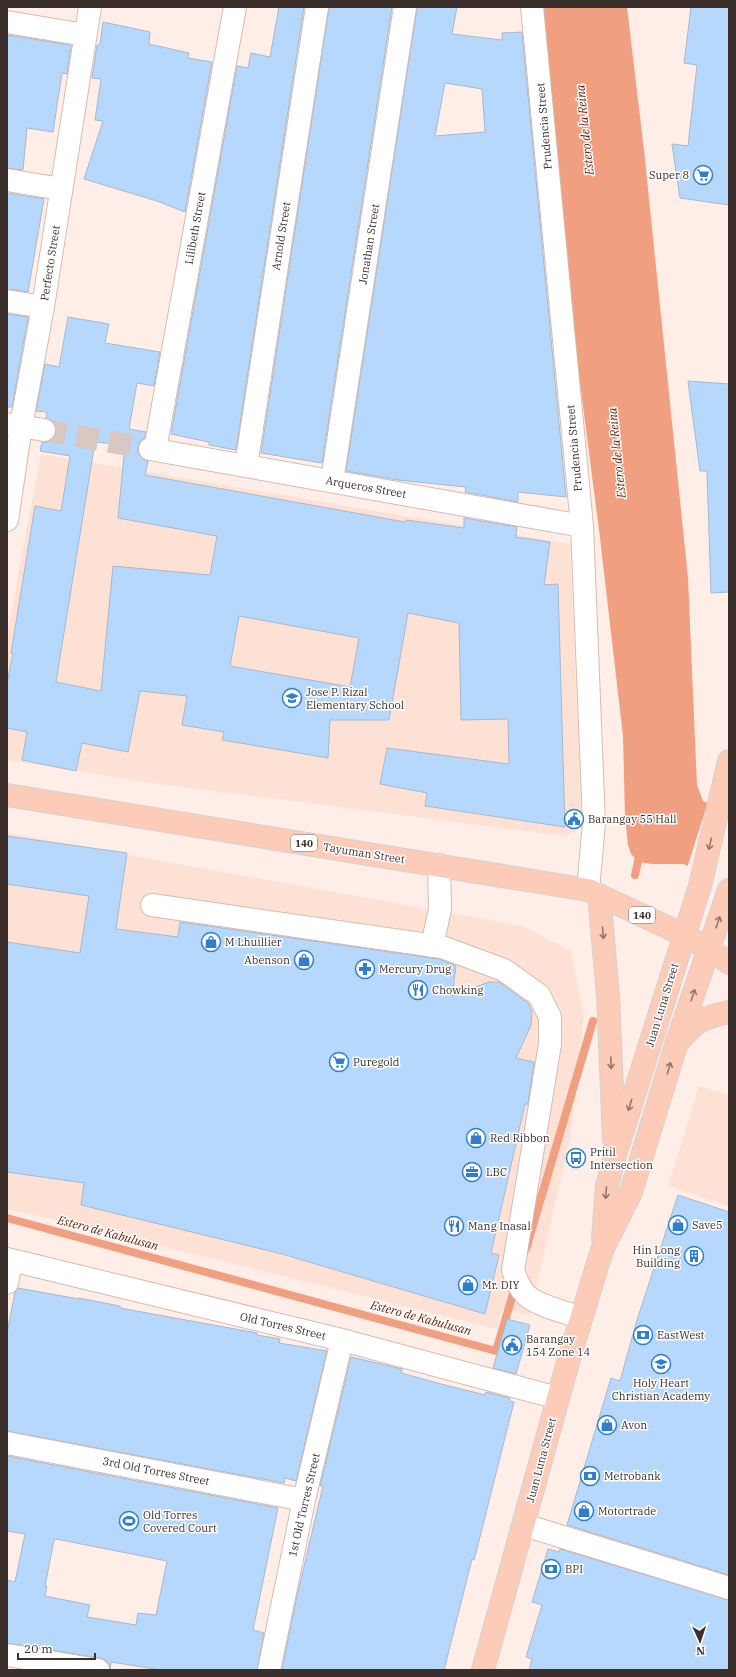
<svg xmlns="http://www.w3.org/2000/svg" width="736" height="1677" viewBox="0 0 736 1677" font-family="'IBM Plex Serif',serif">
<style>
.built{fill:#fee1d5}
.water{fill:#f0a081}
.pier{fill:#ffeee7}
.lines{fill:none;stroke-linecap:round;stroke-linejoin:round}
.stream{stroke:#f0a081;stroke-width:8}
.building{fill:#b7d8fd;stroke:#a7b8cc;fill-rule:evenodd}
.minor-tunnel{stroke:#d8c8c1;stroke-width:22;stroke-dasharray:22 11;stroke-linecap:butt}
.minor-casing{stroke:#d6bbb1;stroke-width:24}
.major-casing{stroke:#d4d1d0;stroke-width:24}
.minor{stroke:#fff;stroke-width:22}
.major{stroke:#fdccb9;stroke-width:22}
.oneway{stroke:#92766b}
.labels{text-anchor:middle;stroke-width:3;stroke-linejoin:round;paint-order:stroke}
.shield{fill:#fff;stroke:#756d6b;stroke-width:1}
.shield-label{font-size:10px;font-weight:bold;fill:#3a2f2b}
.street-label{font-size:11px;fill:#3a2f2b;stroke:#fff}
.poi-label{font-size:11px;fill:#3a2f2b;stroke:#fff;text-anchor:start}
.water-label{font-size:12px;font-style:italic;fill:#662000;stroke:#fff}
</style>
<rect width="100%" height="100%" fill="#ffeee7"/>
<!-- built -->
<path class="built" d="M41,454L570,544L582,827L565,836L152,783L7,760V635Z
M7,833L523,926L571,951L584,1016L574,1108L571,1133L530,1316L502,1309L497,1329L74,1224L7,1209Z
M699,1086L729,1095V1206L668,1186Z"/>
<!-- water -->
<path class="water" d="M539,7H627L644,150L688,578L697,785L703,801L729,813V884L683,864H652L639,862L631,854L628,845L625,817L623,736L600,538L550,150Z"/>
<!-- pier -->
<path class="pier" d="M708,802L729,811V886L687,868Z"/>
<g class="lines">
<!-- stream -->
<path class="stream" d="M635,875L640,852
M7,1218L496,1351L515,1287
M526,1249L593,1021"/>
</g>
<!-- building -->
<path class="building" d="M279,7H304L236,450L209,445V442L171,434L237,66L248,68L251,53L270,57Z
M329,7H392L322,463L261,453Z
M417,7H457L452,34L502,40V33L522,32L566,497L518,492V502L465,492L466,487L398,480L346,471ZM445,83L482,89L485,132L435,136Z
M691,7H729V205L680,198L672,144L688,146L697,65L684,63Z
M103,22L150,32L149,44L189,53L188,58L212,62L185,212L157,201L84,179L103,121L95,120L101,79L92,78L97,45H100Z
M7,35L71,45L67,74L62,73L53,132L27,128L23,170L7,168Z
M7,193L44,199L28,292L7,289Z
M7,314L28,317L12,407H7Z
M68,317L109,324L105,343L160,352L154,386L137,383L129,429L146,432L144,438L140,441L138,447V453L142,458L148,461L145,475L405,522L406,520L464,528V518L517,527L516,537L550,542L544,585L558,584L565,827L425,806L427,793L380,784L387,748L509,764L508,719L461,720L459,623L408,613L389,720H330L328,758L222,740L224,732L182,725L187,696L140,691L128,752L82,743L76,771L22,760L27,732L7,728V684L13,653H11L35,506L61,511L70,456L40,451L42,442H48L53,438L56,432V425L52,421L46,418L47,412L36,411L45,364L59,367ZM95,442L125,445L118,518L217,536L210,575L113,566L101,691L56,682ZM239,616L359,638L350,687L230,666Z
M688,381L729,384V592L711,593L707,471H700Z
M7,836L127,853L116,929L178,937L180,922L439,959L456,966L452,996L489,982H499L528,1003L532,1011L531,1025L516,1058L534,1062L528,1104H525L491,1253L499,1255L485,1314L282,1254L81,1205L84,1183L7,1172V942L80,953L89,896L7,884Z
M678,1195L729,1212V1575L567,1525L611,1378L620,1381L637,1320Z
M18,1288L79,1299V1298L120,1306V1308L257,1333V1335L280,1339L279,1343L327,1351L296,1481L285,1478L284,1483L7,1431V1333L15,1292Z
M507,1319L530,1325L516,1374L493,1368Z
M351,1357L402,1369L401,1373L445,1385L485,1395L486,1392L510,1398L509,1401L514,1402L482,1529L474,1560L472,1559L444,1670H282L297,1596L323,1486H320Z
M7,1456L278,1508L253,1630L264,1633L257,1670H161L111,1662L110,1670V1665L106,1661L100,1658L7,1643V1580L15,1582L25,1534L7,1531ZM56,1539L167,1561L156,1615L138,1613L136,1625L87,1617L90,1605L45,1596L47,1586H45L54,1540Z
M548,1549L559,1552L560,1549L729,1600V1670H529L532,1659L526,1657L542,1605L532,1602Z"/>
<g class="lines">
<!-- minor-tunnel -->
<path class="minor-tunnel" d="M44,430L150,449"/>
<defs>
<path id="minor" d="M532,7L582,526L594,823L588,890
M7,22L85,35
M7,180L61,189
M7,301L43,307
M7,424L44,430
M150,449L582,526
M155,450L235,7
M246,466L317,7
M332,481L405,7
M7,520L21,426L43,307L90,7
M152,905L442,947L504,970L539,995L550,1017V1044L513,1270C516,1279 519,1288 526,1295C538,1306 566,1312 581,1318
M432,946L440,909L439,865
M7,1259L342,1340L558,1398
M7,1283L11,1261
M7,1443L304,1500
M524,1525L729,1588
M7,1655L98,1670
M269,1670L304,1500L342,1340"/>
<path id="major" d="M7,795L588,890L684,935L709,949L729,963
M599,895L608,995L614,1139
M679,1041C697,1020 702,1018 729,1012
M603,1239L607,1186L615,1155L700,886L729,761
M483,1670L570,1355L602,1250L631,1192L676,1045L729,890"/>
</defs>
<!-- minor casing -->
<use href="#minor" class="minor-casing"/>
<!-- major casing -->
<use href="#major" class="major-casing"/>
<!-- minor -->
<use href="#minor" class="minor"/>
<!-- major -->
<use href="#major" class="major"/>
</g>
<!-- one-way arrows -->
<defs><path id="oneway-shaft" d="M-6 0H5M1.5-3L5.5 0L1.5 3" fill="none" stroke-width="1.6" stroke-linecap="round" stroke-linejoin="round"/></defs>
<g class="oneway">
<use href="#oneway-shaft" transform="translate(710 844) rotate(103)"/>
<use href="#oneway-shaft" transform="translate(718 922) rotate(-71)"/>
<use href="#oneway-shaft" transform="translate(603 933) rotate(85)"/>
<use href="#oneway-shaft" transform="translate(693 995) rotate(-71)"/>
<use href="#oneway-shaft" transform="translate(611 1063) rotate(88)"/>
<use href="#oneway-shaft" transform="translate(669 1068) rotate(-74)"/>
<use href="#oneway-shaft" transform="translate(630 1105) rotate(107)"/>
<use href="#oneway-shaft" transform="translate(606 1193) rotate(94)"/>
</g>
<!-- icons -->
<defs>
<symbol id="supermarket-ring" viewBox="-11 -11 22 22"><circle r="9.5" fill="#fff" stroke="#307ece" stroke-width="1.5"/><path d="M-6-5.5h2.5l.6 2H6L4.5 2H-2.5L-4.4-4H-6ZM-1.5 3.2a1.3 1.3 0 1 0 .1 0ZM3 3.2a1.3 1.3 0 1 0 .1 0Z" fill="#307ece"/></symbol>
<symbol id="school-ring" viewBox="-11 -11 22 22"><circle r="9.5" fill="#fff" stroke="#307ece" stroke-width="1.5"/><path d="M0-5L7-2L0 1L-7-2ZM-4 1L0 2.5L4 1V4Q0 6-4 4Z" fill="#307ece"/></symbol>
<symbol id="civic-ring" viewBox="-11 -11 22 22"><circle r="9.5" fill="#fff" stroke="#307ece" stroke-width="1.5"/><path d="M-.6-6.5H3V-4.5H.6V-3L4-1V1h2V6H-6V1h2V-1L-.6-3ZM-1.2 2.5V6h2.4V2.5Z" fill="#307ece"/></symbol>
<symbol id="shop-ring" viewBox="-11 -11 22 22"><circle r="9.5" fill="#fff" stroke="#307ece" stroke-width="1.5"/><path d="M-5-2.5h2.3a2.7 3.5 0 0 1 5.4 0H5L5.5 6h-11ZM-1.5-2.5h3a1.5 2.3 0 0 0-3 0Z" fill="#307ece"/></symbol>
<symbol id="pharmacy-ring" viewBox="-11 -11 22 22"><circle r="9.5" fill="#fff" stroke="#307ece" stroke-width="1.5"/><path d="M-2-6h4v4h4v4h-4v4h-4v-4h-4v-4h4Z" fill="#307ece"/></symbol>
<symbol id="restaurant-ring" viewBox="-11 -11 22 22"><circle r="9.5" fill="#fff" stroke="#307ece" stroke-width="1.5"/><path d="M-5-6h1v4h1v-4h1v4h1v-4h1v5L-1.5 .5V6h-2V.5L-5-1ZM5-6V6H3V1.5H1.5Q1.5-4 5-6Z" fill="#307ece"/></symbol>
<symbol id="bus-ring" viewBox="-11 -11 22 22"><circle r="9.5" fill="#fff" stroke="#307ece" stroke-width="1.5"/><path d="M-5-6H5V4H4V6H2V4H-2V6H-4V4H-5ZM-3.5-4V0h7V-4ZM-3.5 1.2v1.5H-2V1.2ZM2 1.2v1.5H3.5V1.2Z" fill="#307ece"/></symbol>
<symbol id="office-ring" viewBox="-11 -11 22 22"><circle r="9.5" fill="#fff" stroke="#307ece" stroke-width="1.5"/><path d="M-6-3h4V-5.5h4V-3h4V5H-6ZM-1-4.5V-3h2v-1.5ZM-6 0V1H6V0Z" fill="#307ece"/></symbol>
<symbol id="building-ring" viewBox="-11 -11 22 22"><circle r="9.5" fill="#fff" stroke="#307ece" stroke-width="1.5"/><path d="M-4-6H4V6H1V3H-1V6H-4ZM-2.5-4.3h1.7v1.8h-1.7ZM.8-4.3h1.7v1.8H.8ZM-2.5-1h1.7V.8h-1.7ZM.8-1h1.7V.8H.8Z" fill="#307ece"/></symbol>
<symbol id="bank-ring" viewBox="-11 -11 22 22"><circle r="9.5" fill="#fff" stroke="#307ece" stroke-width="1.5"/><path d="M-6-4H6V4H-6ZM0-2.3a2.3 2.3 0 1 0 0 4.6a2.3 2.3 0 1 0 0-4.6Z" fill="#307ece"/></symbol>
<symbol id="stadium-ring" viewBox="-11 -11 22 22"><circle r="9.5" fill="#fff" stroke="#307ece" stroke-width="1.5"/><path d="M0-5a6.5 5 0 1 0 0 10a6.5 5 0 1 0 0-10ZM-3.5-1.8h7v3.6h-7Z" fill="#307ece"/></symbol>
</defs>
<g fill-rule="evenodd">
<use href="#supermarket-ring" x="692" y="164" width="22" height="22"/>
<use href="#school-ring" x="281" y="687" width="22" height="22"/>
<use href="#civic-ring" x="563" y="808" width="22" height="22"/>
<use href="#shop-ring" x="200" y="931" width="22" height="22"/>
<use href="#shop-ring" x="293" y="949" width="22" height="22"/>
<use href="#pharmacy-ring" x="354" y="958" width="22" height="22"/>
<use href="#restaurant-ring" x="407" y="979" width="22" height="22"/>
<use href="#supermarket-ring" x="328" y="1051" width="22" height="22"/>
<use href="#shop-ring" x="465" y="1127" width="22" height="22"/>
<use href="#bus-ring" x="565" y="1147" width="22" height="22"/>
<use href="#office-ring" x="461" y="1161" width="22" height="22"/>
<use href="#shop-ring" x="667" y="1214" width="22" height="22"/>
<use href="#restaurant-ring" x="443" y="1215" width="22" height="22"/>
<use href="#building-ring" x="683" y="1245" width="22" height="22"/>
<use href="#shop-ring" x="457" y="1274" width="22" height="22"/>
<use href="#bank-ring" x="632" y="1324" width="22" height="22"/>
<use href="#civic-ring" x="501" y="1334" width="22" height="22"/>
<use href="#school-ring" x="650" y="1353" width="22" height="22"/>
<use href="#shop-ring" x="596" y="1414" width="22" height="22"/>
<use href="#bank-ring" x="579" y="1465" width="22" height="22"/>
<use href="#shop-ring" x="573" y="1500" width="22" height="22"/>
<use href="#stadium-ring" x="118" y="1510" width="22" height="22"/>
<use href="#bank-ring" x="540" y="1558" width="22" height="22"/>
</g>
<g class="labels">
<!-- shield labels -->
<g class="shield">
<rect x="291" y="835" width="26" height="16" rx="3"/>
<rect x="629" y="907" width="26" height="16" rx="3"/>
</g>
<g class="shield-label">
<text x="304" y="847">140</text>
<text x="642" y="919">140</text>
</g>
<!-- street labels -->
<g class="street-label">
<text transform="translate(544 126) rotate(-95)" y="4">Prudencia Street</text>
<text transform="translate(195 228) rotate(-80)" y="4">Lilibeth Street</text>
<text transform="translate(281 236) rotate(-81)" y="4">Arnold Street</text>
<text transform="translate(369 244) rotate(-81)" y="4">Jonathan Street</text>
<text transform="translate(50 263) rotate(-81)" y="4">Perfecto Street</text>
<text transform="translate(574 448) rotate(-95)" y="4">Prudencia Street</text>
<text transform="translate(366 487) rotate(10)" y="4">Arqueros Street</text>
<text transform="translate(364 853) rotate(9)" y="4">Tayuman Street</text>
<text transform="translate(662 1005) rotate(-73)" y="4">Juan Luna Street</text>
<text transform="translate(283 1326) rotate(13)" y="4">Old Torres Street</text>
<text transform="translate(541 1460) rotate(-75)" y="4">Juan Luna Street</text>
<text transform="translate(156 1471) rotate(11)" y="4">3rd Old Torres Street</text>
<text transform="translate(304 1505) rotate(-77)" y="4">1st Old Torres Street</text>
</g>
<!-- poi labels -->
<g class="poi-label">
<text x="689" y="179" text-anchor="end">Super 8</text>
<text x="306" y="696">Jose P. Rizal<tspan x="306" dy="13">Elementary School</tspan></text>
<text x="588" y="823">Barangay 55 Hall</text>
<text x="225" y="946">M Lhuillier</text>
<text x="290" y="964" text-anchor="end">Abenson</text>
<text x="379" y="973">Mercury Drug</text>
<text x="432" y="994">Chowking</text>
<text x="353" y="1066">Puregold</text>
<text x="490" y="1142">Red Ribbon</text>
<text x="590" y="1156">Pritil<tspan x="590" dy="13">Intersection</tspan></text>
<text x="486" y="1176">LBC</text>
<text x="692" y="1229">Save5</text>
<text x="468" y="1230">Mang Inasal</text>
<text x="680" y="1254" text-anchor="end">Hin Long<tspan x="680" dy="13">Building</tspan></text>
<text x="482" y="1289">Mr. DIY</text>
<text x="657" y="1339">EastWest</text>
<text x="526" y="1343">Barangay<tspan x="526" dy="13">154 Zone 14</tspan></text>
<text x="661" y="1387" text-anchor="middle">Holy Heart<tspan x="661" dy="13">Christian Academy</tspan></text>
<text x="621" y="1429">Avon</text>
<text x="604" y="1480">Metrobank</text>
<text x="598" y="1515">Motortrade</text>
<text x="143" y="1519">Old Torres<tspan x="143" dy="13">Covered Court</tspan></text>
<text x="565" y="1573">BPI</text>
</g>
<!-- water labels -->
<g class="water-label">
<text transform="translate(585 130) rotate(-96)" y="4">Estero de la Reina</text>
<text transform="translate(617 453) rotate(-96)" y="4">Estero de la Reina</text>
<text transform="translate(108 1233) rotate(15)" y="4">Estero de Kabulusan</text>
<text transform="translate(421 1318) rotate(15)" y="4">Estero de Kabulusan</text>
</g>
</g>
<!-- border -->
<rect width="736" height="1677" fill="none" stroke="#3a2f2b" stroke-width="16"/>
<!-- north arrow -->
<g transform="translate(700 1641) rotate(177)" stroke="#ffffff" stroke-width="3" paint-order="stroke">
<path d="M0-3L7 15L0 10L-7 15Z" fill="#3a2f2b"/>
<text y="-6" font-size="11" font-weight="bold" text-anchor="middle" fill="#3a2f2b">N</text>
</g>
<!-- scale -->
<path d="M18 1653v6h77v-6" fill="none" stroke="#3a2f2b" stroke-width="2"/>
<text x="24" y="1653" font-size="12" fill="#3a2f2b" stroke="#ffffff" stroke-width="3" paint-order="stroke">20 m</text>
</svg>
